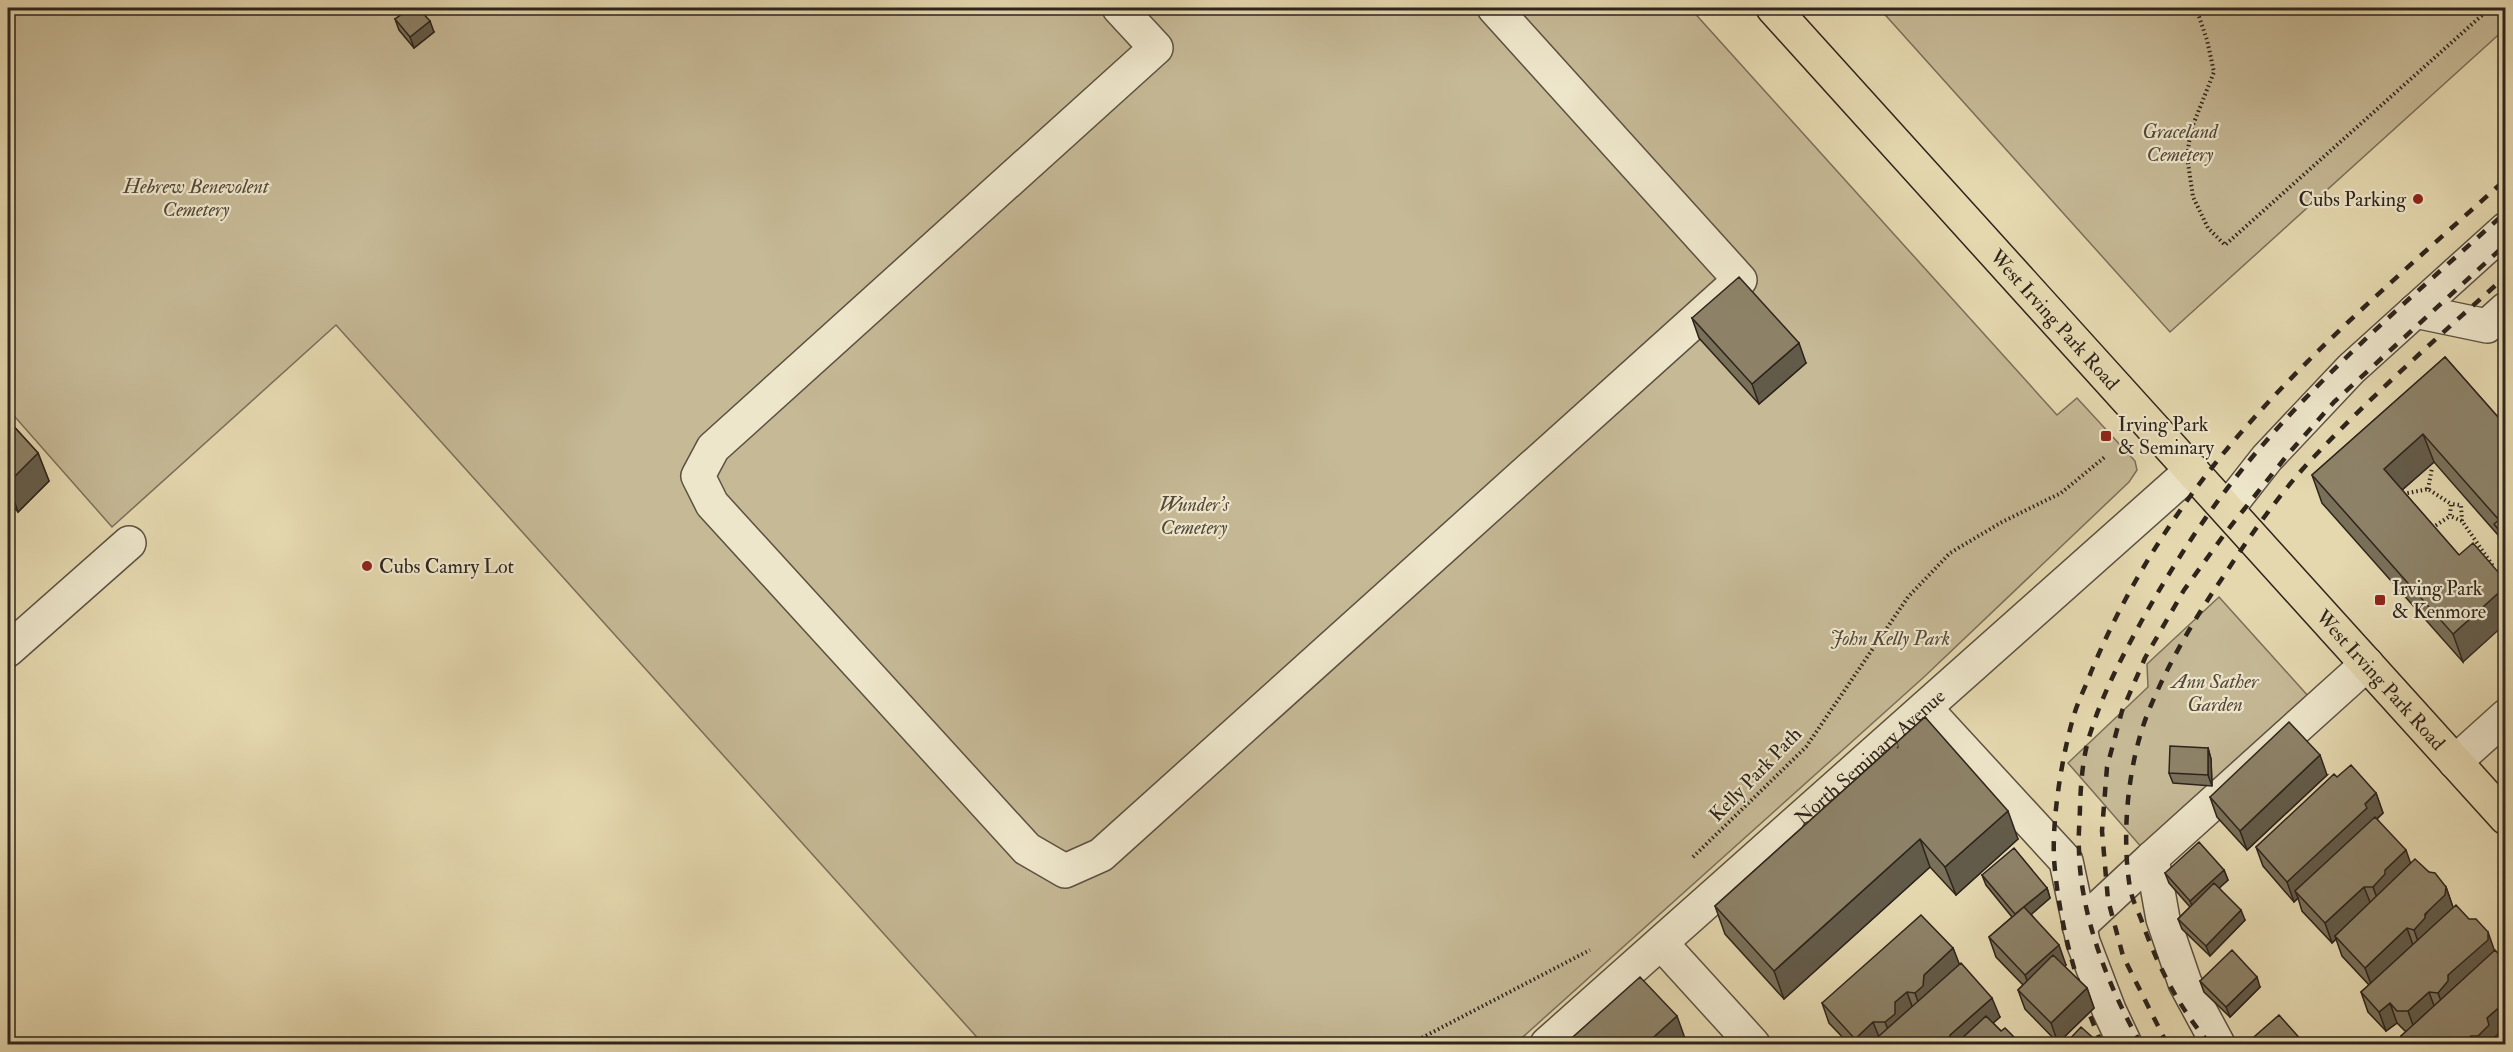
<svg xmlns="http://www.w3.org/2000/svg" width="2513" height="1052" viewBox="0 0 2513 1052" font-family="'IM FELL Double Pica',serif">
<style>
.green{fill:#c6b996;stroke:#7a6e59;stroke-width:1.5}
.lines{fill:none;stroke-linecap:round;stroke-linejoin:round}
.minor-casing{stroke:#5c5141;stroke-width:36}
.major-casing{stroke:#2e241c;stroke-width:36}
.path{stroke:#2e241c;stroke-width:4;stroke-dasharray:1.5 3;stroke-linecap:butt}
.minor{stroke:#eee6cb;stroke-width:33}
.major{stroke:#e5d8af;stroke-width:33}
.rail{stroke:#2e241c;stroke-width:4.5;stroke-dasharray:10 10;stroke-linecap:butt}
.wall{fill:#797059;stroke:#2e241c;stroke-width:1.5}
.shaded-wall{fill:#635b49;stroke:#2e241c;stroke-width:1.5}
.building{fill:#8d8268;stroke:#2e241c;stroke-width:1.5}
.poi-dot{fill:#8f2418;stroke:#eee6cb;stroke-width:2}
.labels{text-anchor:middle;stroke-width:4.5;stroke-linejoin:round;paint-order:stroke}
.park-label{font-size:20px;font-style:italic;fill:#54493a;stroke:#eee6cb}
.poi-label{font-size:20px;fill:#2e241c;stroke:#eee6cb;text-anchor:start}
.street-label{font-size:20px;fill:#2e241c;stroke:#eee6cb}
</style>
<rect width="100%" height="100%" fill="#e5d8af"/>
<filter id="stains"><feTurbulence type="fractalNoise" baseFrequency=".00333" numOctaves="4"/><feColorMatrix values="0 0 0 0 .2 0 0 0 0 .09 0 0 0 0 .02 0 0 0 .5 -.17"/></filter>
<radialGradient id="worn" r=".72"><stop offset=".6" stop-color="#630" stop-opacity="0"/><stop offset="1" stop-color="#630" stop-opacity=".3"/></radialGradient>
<!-- green -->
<path class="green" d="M8,8H1690L2057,415L2077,398L2135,461L2137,470L2129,482L1924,677L1515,1044H983L336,325L112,527L8,409Z
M1879,8H2505L2506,28L2170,332Z
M2219,597L2309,697L2143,849L2068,763L2148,687L2147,664Z"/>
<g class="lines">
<defs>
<g id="minor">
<path d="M1119,8L1156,48L713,448L698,476L712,504L1027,849L1065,871L1101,855L1740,280L1494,8"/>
<path d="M2415,311L2487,326L2506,309"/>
<path d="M2227,509L2267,458L2351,369L2506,229"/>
<path d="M8,650L129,543"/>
<path d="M1925,708L2066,861L2083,942L2109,1010L2125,1044"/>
<path d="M2455,762L2506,716"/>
<path d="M2079,926L2152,858"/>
<path d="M1661,943L1753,1044"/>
<path id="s1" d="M1547,1044L2192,470"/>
<path d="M2218,1044L2185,983L2163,919L2152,858L2367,664"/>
</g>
<g id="major">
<path id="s2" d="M1773,8L2506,818"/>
</g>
</defs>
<!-- minor casing -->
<use href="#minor" class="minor-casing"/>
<!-- major casing -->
<use href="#major" class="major-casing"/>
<!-- path -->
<path class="path" d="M2196,8L2207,40L2214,72L2191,130L2187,156L2193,197L2208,228L2225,245L2490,8
M2428,489L2432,468
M2403,494L2428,489L2451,504
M2462,521L2461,505L2451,504L2450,516L2462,521L2493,566
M2432,528L2450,516
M1693,857L1806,747L1908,597L1950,553L2002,522L2061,493L2106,456
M1410,1044L1590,950"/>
<!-- minor -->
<use href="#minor" class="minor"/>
<!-- major -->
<use href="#major" class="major"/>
<!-- rail -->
<path class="rail" d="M2102,1044C2076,986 2059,923 2054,859C2052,818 2062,755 2074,715C2078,701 2086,686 2091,672C2129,580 2186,493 2253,419C2330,333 2420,257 2506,179
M2141,1044C2109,989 2080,915 2079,850C2078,835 2080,820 2080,805C2081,781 2083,754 2091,731C2103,693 2122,657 2141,622C2175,561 2214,501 2260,448C2334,362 2422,288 2506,212
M2167,1044L2123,956L2108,900L2102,831L2107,767L2122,711L2145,658L2184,590L2226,532L2289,453L2334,402L2506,244
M2210,1044C2179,1008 2157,965 2141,919C2137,909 2132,899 2130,888C2121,834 2128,761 2149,710C2168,664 2193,621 2221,580C2248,539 2276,498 2310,461C2371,396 2439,336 2506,276"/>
</g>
<!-- wall -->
<path class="wall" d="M395,19L434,32L414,48L399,30Z
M1692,318L1806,363L1759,404L1699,338Z
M2445,357L2505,425V554L2498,535L2434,462L2402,490L2459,555L2463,662L2322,503L2312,475Z
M8,420L38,453L49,481L18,512L8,501Z
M1925,717L2018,839L1956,895L1930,867L1784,999L1725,934L1715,906Z
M2208,748L2211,759L2212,786L2173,783L2169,773Z
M2327,775L2247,850L2217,817L2210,797Z
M2337,777L2376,793L2383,813L2377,819L2410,864L2429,872L2446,887L2453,908L2505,1044H2404L2401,1036L2407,1031H2405L2397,1023L2386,1031L2368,1012L2361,992L2369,985L2342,956L2336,939L2332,943L2302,911L2298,898L2294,902L2263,866L2256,847Z
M2224,870L2228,880L2219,888L2245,920L2210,956L2182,929L2178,919L2190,907L2169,883L2165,873Z
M1982,875L2047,888L2050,898L2031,914L2066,965L2064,966L2087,988L2094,1008L2058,1043L2025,1009L2018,990L2023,985L1996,957L1989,937L2012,917L1986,885Z
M1953,948L1959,965L2000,1017L1993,1023L2001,1031L2021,1044H1849L1829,1023L1822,1003Z
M2200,981L2260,987L2230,1017L2204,992Z"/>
<!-- shaded-wall -->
<path class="shaded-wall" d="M430,21L434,32L414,48L410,37Z
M1799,343L1806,363L1759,404L1752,384Z
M2423,434L2434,462L2394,497L2384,469Z
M38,453L49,481L18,512L8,483Z
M2505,587V624L2463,662L2453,634Z
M2208,748L2211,759L2212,786L2208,775Z
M2320,755L2327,775L2247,850L2240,831Z
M2376,793L2383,813L2295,891L2298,898L2294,902L2287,882Z
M2008,811L2018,839L1956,895L1945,867Z
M1920,839L1930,867L1784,999L1774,971Z
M2406,850L2413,870L2380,906L2373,887L2385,870Z
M2224,870L2228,880L2194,911L2190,901Z
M2364,887L2372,907L2335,936L2336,939L2332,943L2325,923Z
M2446,887L2453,907V915L2421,950L2414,930Z
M2047,888L2050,898L2019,925L2015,914Z
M2241,910L2245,920L2210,956L2206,946Z
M2407,928L2414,948L2372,987L2365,968Z
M2488,932L2495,952L2445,1012L2438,993L2448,975Z
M2059,945L2066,965L2032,995L2025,975Z
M1953,948L1961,968L1922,1013L1915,993L1924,975Z
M2257,977L2260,987L2230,1017L2226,1007Z
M2087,988L2094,1008L2058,1043L2051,1023Z
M1907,992L1914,1012L1893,1042L1885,1022L1895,1002Z
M2429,992L2436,1011L2415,1031L2408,1011Z
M1992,998L2000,1017L1969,1044H1949L1950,1035Z
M2505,1002V1028L2496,1044H2481L2478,1036L2487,1018Z
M2390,1003L2397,1023L2386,1031L2379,1012Z
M1677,1016L1687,1044H1646Z
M1873,1022L1881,1042L1878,1044H1857L1855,1039Z
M2471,1036L2474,1044H2460Z"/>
<!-- building -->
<path class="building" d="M411,8H418L430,21L410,37L395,19Z
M1739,277L1799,343L1752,384L1692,318Z
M2445,357L2505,425V538L2494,524L2499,520L2423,434L2384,469L2459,555L2473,543L2505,580V587L2453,634L2312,475Z
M8,420L38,453L8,483Z
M1925,717L2008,811L1945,867L1920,839L1774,971L1715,906Z
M2289,722L2320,755L2240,831L2210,797Z
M2170,746L2208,748V775L2169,773Z
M2351,765L2376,793L2365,804L2367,808L2287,882L2256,847L2334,774L2337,777Z
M2375,817L2406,850L2385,870V874L2373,887H2364L2325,923L2295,891Z
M2199,842L2224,870L2190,901L2165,873Z
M2014,848L2047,888L2015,914L1982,875Z
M2415,859L2429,872L2435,873L2446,887L2445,895L2425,914V918L2414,930L2407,928L2365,968L2335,936Z
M2214,883L2241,910L2206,946L2178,919Z
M2456,905L2469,919H2476L2488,932V940L2448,975V981L2438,993L2429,992L2408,1011H2397L2390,1003L2379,1012L2361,992Z
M2024,907L2059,945L2025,975L1989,937Z
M1921,915L1953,948L1924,975L1923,986L1915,993L1907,992L1895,1002V1014L1885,1022H1873L1855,1039L1822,1003Z
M2232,950L2257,977L2226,1007L2200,981Z
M2495,950L2505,961V1002L2487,1018L2489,1025L2478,1036H2471L2460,1044H2409L2401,1036Z
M2053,955L2087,988L2051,1023L2018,990Z
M1961,963L1992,998L1950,1035L1949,1044H1870Z
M1640,977L1677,1016L1646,1044H1565Z
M2279,1015L2304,1043L2302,1044H2248L2247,1043Z
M1986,1016L2001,1031L2005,1028L2021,1044H1951L1953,1042L1959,1041Z
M2081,1027L2100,1044H2065Z
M2505,1028V1044H2487Z"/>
<!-- markers -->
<g class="poi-dot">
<circle cx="2418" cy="199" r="6"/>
<rect x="2100" y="430" width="12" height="12" rx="3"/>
<circle cx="367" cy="566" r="6"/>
<rect x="2374" y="594" width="12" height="12" rx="3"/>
</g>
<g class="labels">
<!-- park labels -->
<g class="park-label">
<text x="2180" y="138">Graceland<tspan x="2180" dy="23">Cemetery</tspan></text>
<text x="196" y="193">Hebrew Benevolent<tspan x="196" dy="23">Cemetery</tspan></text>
<text x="1194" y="511">Wunder's<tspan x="1194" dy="23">Cemetery</tspan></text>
<text x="1890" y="645">John Kelly Park</text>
<text x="2215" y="688">Ann Sather<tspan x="2215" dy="23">Garden</tspan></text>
</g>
<!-- poi labels -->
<g class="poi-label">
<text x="2406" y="206" text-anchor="end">Cubs Parking</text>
<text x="2118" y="431">Irving Park<tspan x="2118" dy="23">&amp; Seminary</tspan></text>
<text x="379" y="573">Cubs Camry Lot</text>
<text x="2392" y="595">Irving Park<tspan x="2392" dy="23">&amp; Kenmore</tspan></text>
</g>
<!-- street labels -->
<g class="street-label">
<text dy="7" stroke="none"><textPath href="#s2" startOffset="420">West Irving Park Road</textPath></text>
<text dy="7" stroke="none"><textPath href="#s2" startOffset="906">West Irving Park Road</textPath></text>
<text dy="7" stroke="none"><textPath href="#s1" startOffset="432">North Seminary Avenue</textPath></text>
<text transform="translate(1755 774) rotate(-46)" y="7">Kelly Park Path</text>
</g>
</g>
<!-- margin -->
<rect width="2513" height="1052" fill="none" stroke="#e5d8af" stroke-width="30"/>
<rect x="9" y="9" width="2495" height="1034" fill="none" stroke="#2e241c" stroke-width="3"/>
<rect x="15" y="15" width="2483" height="1022" fill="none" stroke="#2e241c" stroke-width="1.5"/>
<rect width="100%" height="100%" filter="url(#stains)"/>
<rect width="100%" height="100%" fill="url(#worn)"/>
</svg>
